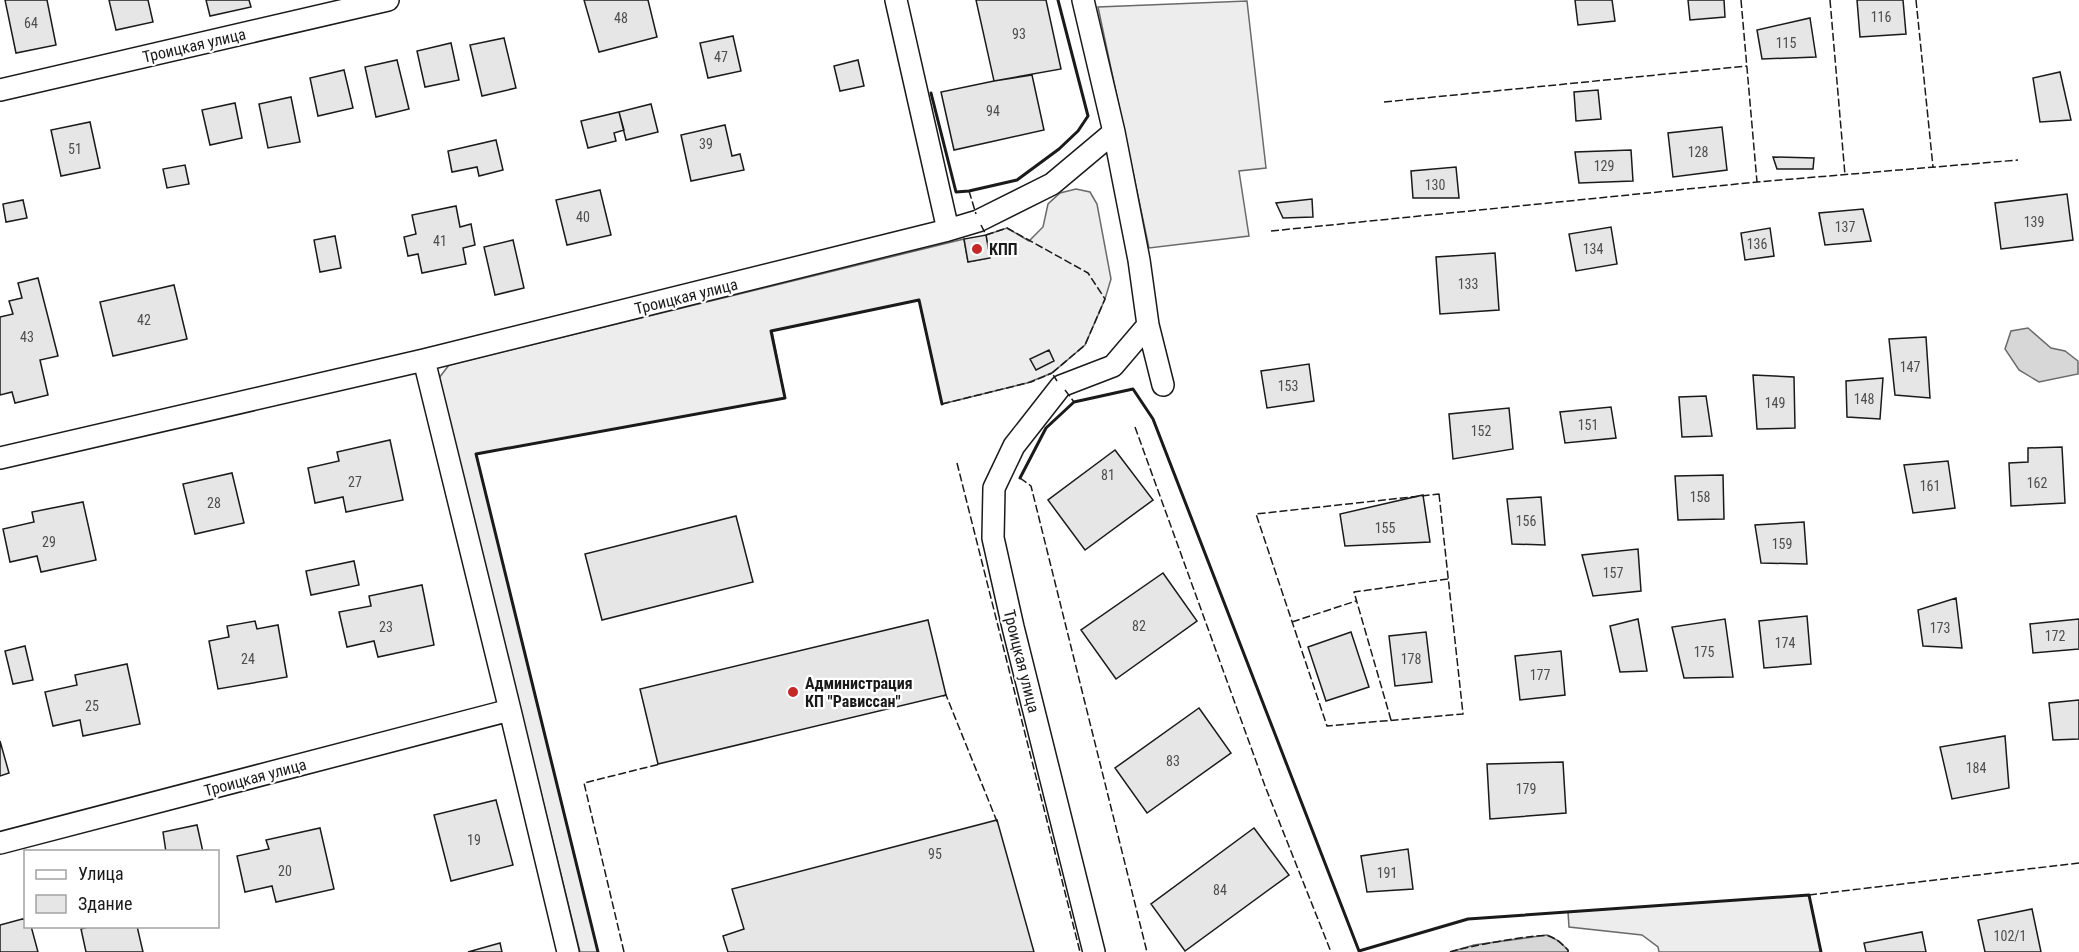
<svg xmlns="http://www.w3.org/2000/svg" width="2079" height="952" viewBox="0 0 2079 952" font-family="'Roboto Condensed',sans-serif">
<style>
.built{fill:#ededed;stroke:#6a6a6a;stroke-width:1.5}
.water{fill:#d7d7d7;stroke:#6a6a6a;stroke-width:1.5}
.building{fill:#e6e6e6;stroke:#1a1a1a;stroke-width:1.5}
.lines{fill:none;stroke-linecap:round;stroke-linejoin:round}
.street-casing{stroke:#1a1a1a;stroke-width:24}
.street{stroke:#fff;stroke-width:21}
.fence{stroke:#1a1a1a;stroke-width:1.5;stroke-dasharray:8 3;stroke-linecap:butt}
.wall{stroke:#1a1a1a;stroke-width:3}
.poi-dot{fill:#c62828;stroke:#fff;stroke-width:2}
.labels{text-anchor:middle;stroke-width:4.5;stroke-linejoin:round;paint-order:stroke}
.number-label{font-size:14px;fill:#4d4d4d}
.street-label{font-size:16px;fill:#1a1a1a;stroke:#fff}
.poi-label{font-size:16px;font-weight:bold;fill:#1a1a1a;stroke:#fff;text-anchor:start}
</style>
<rect width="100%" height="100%" fill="#fff"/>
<!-- built -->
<path class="built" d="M1247,1L1266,168L1239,171L1249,236L1149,248L1098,7Z
M1076,189L1090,192L1097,204L1111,279L1105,299L1085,345L1052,373L1027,383L942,404L919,300L772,331L785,398L476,454L598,952H580L439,378L449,365L964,239L968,262L989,258L986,235L1007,228L1029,241L1043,227L1048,204L1060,193Z
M1809,895L1821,952H1659L1658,947L1642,935L1569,927L1568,912Z"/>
<!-- water -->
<path class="water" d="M2028,328L2051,348L2065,351L2078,361V374L2039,382L2019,370L2005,349L2011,331Z
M1547,935L1559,941L1568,950V952H1450L1474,945Z"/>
<!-- building -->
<path class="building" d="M5,0H47L56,45L16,53Z
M109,0H148L153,22L116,30Z
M206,0H249L251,7L210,16Z
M584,0H648L657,37L599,52Z
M976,0H1046L1061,69L994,81Z
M1575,0H1612L1615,21L1578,25Z
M1688,0H1724L1725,17L1690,20Z
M1857,0H1903L1906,34L1860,37Z
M1810,18L1816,57L1762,59L1757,30Z
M733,36L741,71L708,78L700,43Z
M504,38L516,88L482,96L470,45Z
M451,43L459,80L425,87L417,51Z
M397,60L409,109L376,117L365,67Z
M858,60L864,86L840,91L834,66Z
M344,70L353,108L318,116L310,78Z
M2060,72L2071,120L2040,122L2033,78Z
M1032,75L1044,130L954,150L941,92L994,81Z
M1598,90L1601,119L1576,121L1574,92Z
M291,97L300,142L268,148L259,104Z
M235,103L242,138L210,145L202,110Z
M651,104L658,132L626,140L619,112Z
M619,112L624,130L614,133L616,141L588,148L581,121Z
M90,122L100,168L61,176L51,130Z
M725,125L732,156L740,154L744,170L691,181L681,135Z
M1722,127L1727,170L1673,177L1668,133Z
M496,140L503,170L479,176L477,167L452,172L448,151Z
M1631,150L1633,181L1579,183L1575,152Z
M1773,157L1814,158L1813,169H1777Z
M185,165L189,184L167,188L163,169Z
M1456,167L1459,198H1413L1411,171Z
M600,190L611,235L567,245L556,200Z
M2067,194L2073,240L2001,249L1995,203Z
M1312,199L1313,217L1283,218L1276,203Z
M23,200L27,218L6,222L3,204Z
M456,206L460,227L471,224L475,245L463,248L466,264L422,273L418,254L408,256L404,237L416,234L412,215Z
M1863,209L1871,241L1825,245L1819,213Z
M1611,227L1617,264L1576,271L1569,234Z
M1770,228L1774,256L1745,260L1741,233Z
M986,235L990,258L968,262L964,239Z
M335,236L341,268L320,272L314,240Z
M513,240L524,288L495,295L484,247Z
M1495,253L1499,310L1440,314L1436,257Z
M38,278L58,356L40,360L48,395L15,403L12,392L0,395V317L13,314L9,301L22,298L18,283Z
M174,285L187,339L113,356L100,302Z
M1926,337L1930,398L1895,395L1889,339Z
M1049,350L1054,361L1036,370L1030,359Z
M1309,364L1314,401L1267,408L1261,371Z
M1753,375L1794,377L1795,428L1757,429Z
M1883,378L1880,419L1847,417L1846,381Z
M1706,396L1712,436L1682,437L1679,397Z
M1611,407L1616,438L1565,443L1560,412Z
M1509,408L1513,449L1453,459L1449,414Z
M390,440L403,500L346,512L343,497L315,503L308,468L339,461L337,452Z
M2062,447L2065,503L2011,506L2009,463L2028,462V448Z
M1115,450L1153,500L1085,550L1048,500Z
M1948,461L1955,508L1913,513L1904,465Z
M232,473L244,523L195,534L183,484Z
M1723,475L1724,519L1678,520L1675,476Z
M1423,495L1430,542L1345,546L1340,514Z
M1541,497L1545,545L1512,544L1507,499Z
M83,502L96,560L41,572L37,556L10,562L3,529L34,522L32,512Z
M736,516L753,582L602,620L585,554Z
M1804,522L1807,564L1761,563L1755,525Z
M1638,549L1641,591L1593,596L1582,555Z
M354,561L359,585L311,595L306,571Z
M1163,573L1197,621L1116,679L1081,630Z
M422,585L434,645L378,657L374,641L347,647L339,612L371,606L369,596Z
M1956,598L1962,648L1923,646L1918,610Z
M1807,616L1811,664L1764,668L1759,621Z
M1638,619L1647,671L1620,672L1610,626Z
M1725,619L1733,677L1684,678L1672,627Z
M2079,619V649L2033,653L2030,624Z
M928,620L946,695L658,764L640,689Z
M255,621L257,629L278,625L287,677L218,689L209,641L229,637L227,626Z
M1351,632L1369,687L1326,701L1308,647Z
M1426,632L1432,682L1395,686L1389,636Z
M25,646L33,680L13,684L5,651Z
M1561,651L1565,695L1520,700L1515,656Z
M127,664L140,724L83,736L80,720L53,726L45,692L77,685L75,675Z
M2079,700V739L2053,740L2049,703Z
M1199,708L1231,753L1147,813L1115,768Z
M2005,736L2009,788L1952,799L1940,747Z
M0,741L9,773L0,776Z
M1563,762L1566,813L1490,819L1487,764Z
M496,800L513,865L451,881L434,815Z
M997,820L1034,952H728L723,936L744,929L732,889Z
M197,825L203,852H166L163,832Z
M320,828L334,889L276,902L272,886L245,892L237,856L269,849L266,840Z
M1254,828L1289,875L1185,951L1151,904Z
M1408,849L1413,889L1367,892L1361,856Z
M2032,909L2041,952H1985L1978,920Z
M26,918V926H31L38,952H0V925Z
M91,926H137L143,952H86L81,929Z
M1922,932L1926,952H1866L1864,943Z
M500,943L502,952H468Z"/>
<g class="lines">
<defs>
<path id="street" d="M1083,0L1114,132L1139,260L1148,325L1163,385
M0,90L388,0
M948,230L978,221L1052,184L1114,132
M424,360L510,710
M0,458L424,360L948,230L896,0
M0,843L510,710L568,952
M1094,952L1013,627L993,538L994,488L1014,446L1061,386L1113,366L1148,325"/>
</defs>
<!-- street casing -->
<use href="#street" class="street-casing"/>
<!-- street -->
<use href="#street" class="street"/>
<!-- fence -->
<path class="fence" d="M1741,0L1757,182
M1830,0L1845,175
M1916,0L1933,167
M1384,102L1747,66
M969,191L976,214
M981,225L986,235L1007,228L1088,273L1105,299L1085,345L1052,373L1057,381
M1271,231L1757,182L2018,160
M1065,390L1074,402
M942,404L1031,382L1052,373
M1135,427L1265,786L1331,952
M957,463L1080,952
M1020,478L1031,486L1147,952
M1439,494L1463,714L1327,726L1256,514Z
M1292,622L1356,601
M943,696L946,695L998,824
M1391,720L1354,592L1448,579
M1809,895L2079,863
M624,952L584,783L660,764
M1450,952C1464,947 1538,933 1549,936C1557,939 1562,944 1568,950V952"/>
<!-- wall -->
<path class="wall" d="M931,93L956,192L969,191L1017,180L1059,149L1078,131L1088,116L1058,0
M1020,478L1046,428L1074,402L1133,389L1153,419L1359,951L1468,919L1809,895L1821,952
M598,952L476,454L785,398L771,331L919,300L942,404"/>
</g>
<!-- markers -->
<g class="poi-dot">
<circle cx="977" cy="249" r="6"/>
<circle cx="793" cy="692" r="6"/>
</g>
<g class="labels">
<!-- number labels -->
<g class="number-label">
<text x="1881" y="22">116</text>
<text x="621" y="23">48</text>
<text x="31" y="28">64</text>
<text x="1019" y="39">93</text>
<text x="1786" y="48">115</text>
<text x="721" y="62">47</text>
<text x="993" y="116">94</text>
<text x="706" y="149">39</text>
<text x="75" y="154">51</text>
<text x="1698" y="157">128</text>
<text x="1604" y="171">129</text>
<text x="1435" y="190">130</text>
<text x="583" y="222">40</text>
<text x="2034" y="227">139</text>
<text x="1845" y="232">137</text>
<text x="440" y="246">41</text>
<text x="1757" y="249">136</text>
<text x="1593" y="254">134</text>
<text x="1468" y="289">133</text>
<text x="144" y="325">42</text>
<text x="27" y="342">43</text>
<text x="1910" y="372">147</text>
<text x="1288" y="391">153</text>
<text x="1864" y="404">148</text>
<text x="1775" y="408">149</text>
<text x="1588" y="430">151</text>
<text x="1481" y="436">152</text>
<text x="1108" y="480">81</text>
<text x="355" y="487">27</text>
<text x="2037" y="488">162</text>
<text x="1930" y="491">161</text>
<text x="1700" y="502">158</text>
<text x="214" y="508">28</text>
<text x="1526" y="526">156</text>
<text x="1385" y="533">155</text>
<text x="49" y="547">29</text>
<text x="1782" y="549">159</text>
<text x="1613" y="578">157</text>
<text x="1139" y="631">82</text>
<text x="386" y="632">23</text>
<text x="1940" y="633">173</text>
<text x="2055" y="641">172</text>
<text x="1785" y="648">174</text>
<text x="1704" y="657">175</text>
<text x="248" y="664">24</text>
<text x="1411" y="664">178</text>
<text x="1540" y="680">177</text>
<text x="92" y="711">25</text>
<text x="1173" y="766">83</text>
<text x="1976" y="773">184</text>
<text x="1526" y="794">179</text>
<text x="474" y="845">19</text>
<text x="935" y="859">95</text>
<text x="285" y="876">20</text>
<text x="1387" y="878">191</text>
<text x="1220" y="895">84</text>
<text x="2010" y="941">102/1</text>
</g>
<!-- street labels -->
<g class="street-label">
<text transform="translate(194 45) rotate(-13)" y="6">Троицкая улица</text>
<text transform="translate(686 296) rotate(-14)" y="6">Троицкая улица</text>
<text transform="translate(1022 661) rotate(76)" y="6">Троицкая улица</text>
<text transform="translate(255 777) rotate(-15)" y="6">Троицкая улица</text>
</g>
<!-- poi labels -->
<g class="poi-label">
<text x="989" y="255">КПП</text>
<text x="805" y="689">Администрация<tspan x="805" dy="18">КП "Рависсан"</tspan></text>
</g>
</g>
<!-- legend -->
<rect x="24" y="850" width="195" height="78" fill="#ffffff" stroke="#a3a3a3" stroke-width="1.5"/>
<rect x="36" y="870" width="30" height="9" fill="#ffffff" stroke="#a3a3a3" stroke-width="1.5"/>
<text x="78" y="880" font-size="18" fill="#1a1a1a">Улица</text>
<rect x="36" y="895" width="30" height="18" fill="#e6e6e6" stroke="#a3a3a3" stroke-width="1.5"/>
<text x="78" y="910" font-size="18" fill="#1a1a1a">Здание</text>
</svg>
